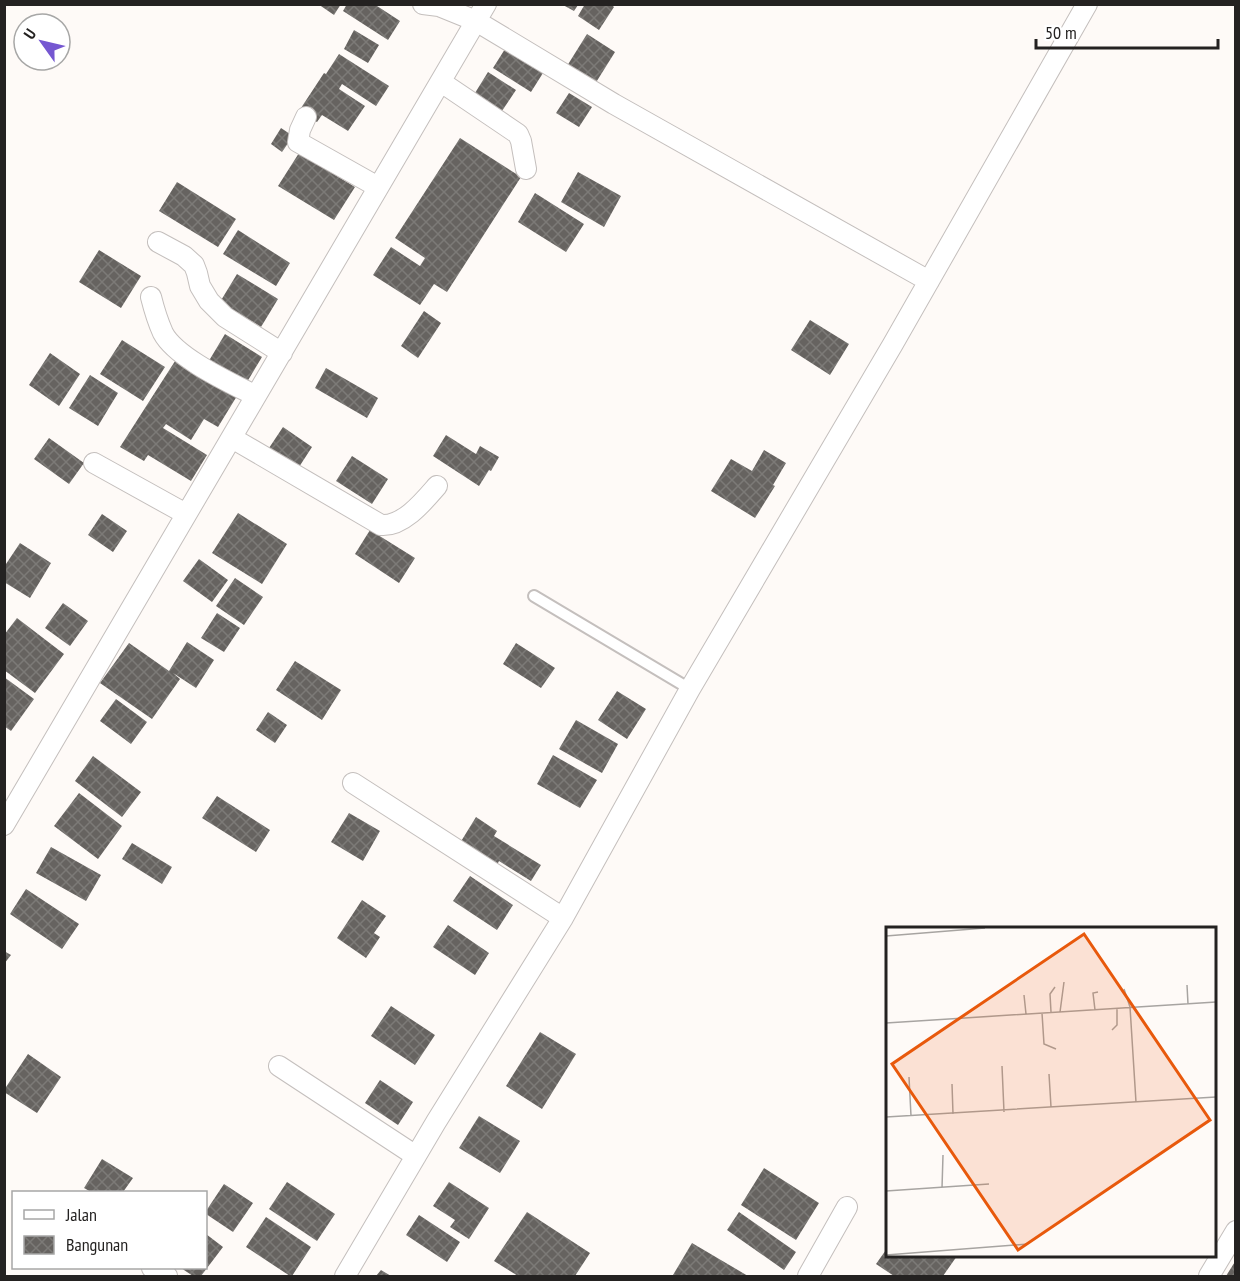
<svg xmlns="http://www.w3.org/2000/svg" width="1240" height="1281" viewBox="0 0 1240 1281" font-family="'PT Sans Narrow',sans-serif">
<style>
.building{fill:url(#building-cross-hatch)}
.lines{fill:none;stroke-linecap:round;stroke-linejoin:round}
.service-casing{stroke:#c4bfbd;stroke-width:14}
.minor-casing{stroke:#c4bfbd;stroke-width:22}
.service{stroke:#fff;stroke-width:10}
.minor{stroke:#fff;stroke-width:20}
.inset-road{fill:none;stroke:#a7a4a1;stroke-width:1.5}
.view{fill:#e8590c;fill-opacity:0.15;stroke:#e8590c;stroke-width:3}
.inset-edge{fill:none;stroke:#242221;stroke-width:3}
</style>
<defs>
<pattern id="building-cross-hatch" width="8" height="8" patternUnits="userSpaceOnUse" patternTransform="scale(1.5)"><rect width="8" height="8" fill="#666360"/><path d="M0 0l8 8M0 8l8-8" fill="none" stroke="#7c7a77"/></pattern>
</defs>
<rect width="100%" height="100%" fill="#fefaf7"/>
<!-- building -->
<path class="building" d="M318,4H341L334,15Z
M347,4H374L400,21L388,40L343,11Z
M585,4H611L614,7L599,30L578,16Z
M563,5H578L574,11Z
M354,30L379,45L368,63L344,49Z
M587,34L615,52L595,84L567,66Z
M505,49L543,73L531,92L493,68Z
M339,54L389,86L376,106L342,84L339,89L365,106L348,131L322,115L317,122L299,111L324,73L326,74Z
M488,72L516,90L502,111L475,93Z
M569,93L592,107L579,127L556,113Z
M281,128L293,136L282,152L271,144Z
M460,138L521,177L447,292L434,284L420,305L373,275L391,247L420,266L425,258L395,238Z
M299,153L355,187L334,220L278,186Z
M578,172L621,196L604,227L561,202Z
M177,182L236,219L218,247L159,211Z
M535,193L584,224L566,252L518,222Z
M238,230L290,263L276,286L223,254Z
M99,250L141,276L121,308L79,282Z
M237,274L278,299L261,327L220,302Z
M424,311L441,323L418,358L401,346Z
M810,320L849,344L830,375L791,350Z
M225,334L262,357L244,387L207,364Z
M122,340L165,367L143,401L100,374Z
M50,353L80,374L59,406L29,385Z
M177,358L237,396L218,427L204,419L191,440L166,424L163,428L207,455L191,481L148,455L144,461L120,447Z
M326,368L378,398L367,418L315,388Z
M90,375L118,393L98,426L69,408Z
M283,427L312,447L299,467L269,448Z
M446,435L476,454L480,446L499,457L491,471L489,470L479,486L433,456Z
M49,438L84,463L69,484L34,459Z
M764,450L786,463L773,485L775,486L755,518L711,491L731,459L752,471Z
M352,456L388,479L372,504L336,481Z
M238,513L287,544L262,584L212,553Z
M102,514L127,531L113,552L88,535Z
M370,530L415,558L399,583L355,554Z
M20,543L51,563L30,598L4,582V567Z
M199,559L228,580L212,602L183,581Z
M235,578L263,597L244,625L216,606Z
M63,603L88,621L70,646L45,628Z
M217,613L240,628L224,652L201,638Z
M17,618L64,654L35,693L4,670V635Z
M187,642L214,660L196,688L173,673L180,679L152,719L100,683L129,643L169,671Z
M516,643L555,668L541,688L503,664Z
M295,661L341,690L322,720L276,690Z
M4,677L34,699L11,731L4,726Z
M617,691L646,709L627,739L598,720Z
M116,699L147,722L131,744L100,721Z
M268,712L287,725L275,743L256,730Z
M576,720L618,744L602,773L559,749Z
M553,755L597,780L580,808L537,784Z
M93,756L141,792L122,817L75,781Z
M79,793L122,826L98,859L54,826Z
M217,796L270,830L256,852L202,818Z
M349,813L380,831L363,861L331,842Z
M476,817L497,831L494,836L541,865L531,881L499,861L496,867L460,843Z
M132,843L172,867L162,884L122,859Z
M51,847L101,875L86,901L36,873Z
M470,876L513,905L497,930L453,901Z
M26,889L79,924L62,949L10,914Z
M362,900L386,916L374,933L380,937L366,958L337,938Z
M448,925L489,953L475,975L433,947Z
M4,951L11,955L4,964Z
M391,1006L435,1035L415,1065L371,1036Z
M540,1032L576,1054L542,1109L506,1086Z
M28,1054L61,1077L37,1113L4,1092V1090Z
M380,1080L413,1102L398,1125L365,1103Z
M479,1116L520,1141L500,1173L459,1148Z
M102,1159L133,1178L123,1192H91L84,1188Z
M764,1168L819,1203L796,1240L741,1205Z
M287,1182L335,1214L317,1241L269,1209Z
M449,1182L489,1208L469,1239L450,1227L455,1220L433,1206Z
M224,1184L253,1203L233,1232L206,1214V1211Z
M527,1212L590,1253L575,1276H518L494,1261Z
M739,1212L796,1252L784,1270L727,1230Z
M419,1215L460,1242L447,1262L406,1235Z
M266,1217L311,1247L292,1276H290L246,1247Z
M206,1234L223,1247L201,1276H193L181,1268H206Z
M692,1243L748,1276H676L673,1275Z
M888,1247V1256H957L943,1276H894L876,1264Z
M1236,1260V1276H1226Z
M381,1270L391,1276H376Z"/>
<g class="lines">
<defs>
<path id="service" d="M534,596L690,689"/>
<path id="minor" d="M423,4L439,6L476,21L614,104L929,281
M441,82L518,134L521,141L526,169
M306,117L300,130L298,142L378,187
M158,242L184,256L194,265L197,273L200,286L209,301L225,317L282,353
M151,297C154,309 158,322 163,333C176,358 231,383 256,396
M232,438L381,525C403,527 424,501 437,486
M94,463L186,514
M353,783L563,918
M4,825L486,4
M279,1066L416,1156
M152,1268L167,1276
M345,1276L436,1122L563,918L690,689L893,344L1087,4
M808,1276L847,1207
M1209,1276L1236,1231"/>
</defs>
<!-- service casing -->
<use href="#service" class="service-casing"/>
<!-- minor casing -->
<use href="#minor" class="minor-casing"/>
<!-- service -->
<use href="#service" class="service"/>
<!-- minor -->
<use href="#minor" class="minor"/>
</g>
<!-- overview -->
<g transform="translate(886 927)">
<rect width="330" height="330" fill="#fefaf7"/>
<path class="inset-road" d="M0,9L99,1M301,58L302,77M238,62L244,80L250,175M138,68L140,87M209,83L207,66L212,65M165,85L164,67L169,60M174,85L178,55M156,86L158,117L170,122M0,96L330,75M226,103L231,98V81M116,139L118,185M163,147L165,180M23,150L25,189M66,157L67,187M0,190L330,170M56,261L57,228M0,264L103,257M0,328L142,317"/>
<path class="view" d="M198,7L324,193L132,323L6,137Z"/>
<rect width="330" height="330" class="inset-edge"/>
</g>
<!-- border -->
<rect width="1240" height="1281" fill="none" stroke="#242221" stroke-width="12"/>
<!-- legend -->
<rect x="12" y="1191" width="195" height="78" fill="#ffffff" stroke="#a7a7a6" stroke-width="1.5"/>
<rect x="24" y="1210" width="30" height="9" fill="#ffffff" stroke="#a7a7a6" stroke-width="1.5"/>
<text x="66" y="1221" font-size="18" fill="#242221">Jalan</text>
<rect x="24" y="1236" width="30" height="18" fill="url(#building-cross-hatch)" stroke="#a7a7a6" stroke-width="1.5"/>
<text x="66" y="1251" font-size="18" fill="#242221">Bangunan</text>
<!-- north arrow -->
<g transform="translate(42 42) rotate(304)"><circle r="28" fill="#ffffff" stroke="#a7a7a6" stroke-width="1.5"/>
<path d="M0-4.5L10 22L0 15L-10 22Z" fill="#7557d1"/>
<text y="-9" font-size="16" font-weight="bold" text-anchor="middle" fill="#242221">U</text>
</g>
<!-- scale -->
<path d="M1036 39v9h182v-9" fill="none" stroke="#242221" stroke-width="3"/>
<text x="1045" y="39" font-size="18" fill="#242221" stroke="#ffffff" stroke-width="4.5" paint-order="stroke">50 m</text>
</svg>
